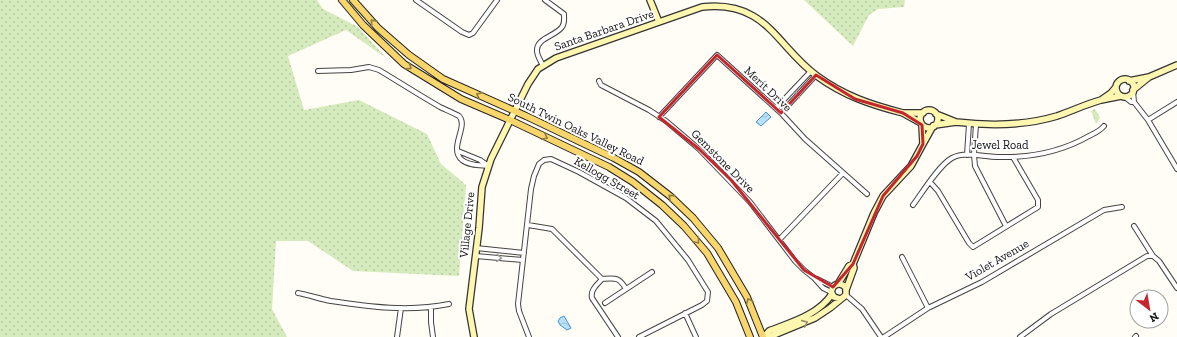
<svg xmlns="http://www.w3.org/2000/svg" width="1177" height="337" viewBox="0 0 1177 337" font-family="'Zilla Slab',serif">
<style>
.grass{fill:url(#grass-dots)}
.water{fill:url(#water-waves);stroke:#3f96cf}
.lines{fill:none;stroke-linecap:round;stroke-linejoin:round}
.street-casing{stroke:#444;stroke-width:6}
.secondary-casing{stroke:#333;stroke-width:8}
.primary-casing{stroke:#222;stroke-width:8}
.street{stroke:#fff;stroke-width:4}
.secondary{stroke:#fff6b0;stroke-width:5.5}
.primary{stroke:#f9d66b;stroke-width:6}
.oneway{stroke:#917d42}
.oneway2{stroke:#a0a0a0}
.oneway3{stroke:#948f68}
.marked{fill:none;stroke:#c4262e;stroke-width:3;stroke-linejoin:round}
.labels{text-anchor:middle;stroke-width:4;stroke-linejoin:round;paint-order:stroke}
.street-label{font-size:12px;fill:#111;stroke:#fff}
</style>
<defs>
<pattern id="grass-dots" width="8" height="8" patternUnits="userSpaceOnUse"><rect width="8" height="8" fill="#d5ebbd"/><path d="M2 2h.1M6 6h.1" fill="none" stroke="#b6c8a1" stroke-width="1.8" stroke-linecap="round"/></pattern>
<pattern id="water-waves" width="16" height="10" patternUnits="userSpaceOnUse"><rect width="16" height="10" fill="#b9e0f7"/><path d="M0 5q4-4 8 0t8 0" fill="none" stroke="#9ebfd3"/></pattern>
</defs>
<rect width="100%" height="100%" fill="#fffdf5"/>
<!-- grass -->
<path class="grass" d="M0,0H317L323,9L358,27L386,58L346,30L288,56L304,110L359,100L427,134L441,164L466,185L459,276L353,271L308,241H276L272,309L287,337H0Z
M804,0H905L904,7L878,9L869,15L853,46Z
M1095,109L1100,118L1096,124L1091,111Z"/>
<!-- water -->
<path class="water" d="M766,112L771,117L761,126L756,122Z
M564,316L571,328L567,330L560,325L558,321L560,318Z"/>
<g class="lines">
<defs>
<path id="street" d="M416,0L462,32L469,35L473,33L497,0
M543,66C541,61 537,56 537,51C536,38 556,36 562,27C565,23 564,18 564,14L545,0
M318,71L351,70L369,67L379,70C399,82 419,95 440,107C444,109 456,114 459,116C469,126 448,148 462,160C469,166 481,165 489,166
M599,81L601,85L649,110L666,121L699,149L750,202L795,261L804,270L814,278L823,288L831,292
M1125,97L1131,102H1134L1133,91
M1134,102L1148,120L1177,169
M776,108L811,71
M781,113L816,75
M659,117L717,55L781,113L805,139L867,194
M1148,120L1177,102
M976,124L974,155L975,166L1006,226
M458,151L480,160L487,165
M967,155L969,124
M930,182L938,191L969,243L973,247L1038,207V200L1013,157
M913,205C922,193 939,165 952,158C966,151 983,157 997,157C1029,158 1061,152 1089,136C1095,133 1100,131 1104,126
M528,225L552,229L602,279
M1134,226L1153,256L1159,261L1177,288
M779,240L843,173
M476,248L524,253
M476,256L523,260
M902,257L928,308
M602,279C597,285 590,290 592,298L618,337
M602,279C616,278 619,277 626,289
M817,279L833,287
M298,293C309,295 320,299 331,301C370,307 410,312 449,304
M846,295L862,309L881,337
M605,303L652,272
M431,307V322L433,337
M685,313L696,337
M397,337L401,308
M529,337L519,311L518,304L531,189L534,176L539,164L544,160L551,159L579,172L626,198L656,221L688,260L708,292L707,301L702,305L639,337
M884,337L928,308L982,282L1104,210L1122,207
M1020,337L1051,314L1147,256H1153
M1135,337L1136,336"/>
<path id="secondary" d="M650,0L659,22
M1149,77L1177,65
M1116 88a9 9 0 1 1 18 0a9 9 0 1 1-18 0Z
M1129,81L1149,77L1133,90
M1116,87L1111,93L1101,100L1121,96
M920 119a9 9 0 1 1 18 0a9 9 0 1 1-18 0Z
M956,122C990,126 1024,126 1057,116C1072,111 1086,104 1101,100
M921,123L903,113H923
M922,125L923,144L933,126
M935,125L956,122L936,114
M838,284L849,266L853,264
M846,290L854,268L853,264L874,213L883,196L911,166L923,144
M474,337L469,309L479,228L482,187L491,159L528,84L538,69L556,58L702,7C767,0 776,46 817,76C844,96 872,105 903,113
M764,337L769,331C792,322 818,315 832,294
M769,337L815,318L830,308L846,295V288C842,283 837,283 833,287L831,292L834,297L840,299"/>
<path id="primary" d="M342,0L363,25L404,64L461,99L510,120L609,167L633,182L662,205L684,226L707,253L736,302L750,337
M353,0L378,28L409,55L443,79L526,116L614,158L639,172L670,196L693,218L718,248L747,297L763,337"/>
</defs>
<!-- street casing -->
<use href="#street" class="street-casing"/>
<!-- secondary casing -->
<use href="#secondary" class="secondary-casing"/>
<!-- primary casing -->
<use href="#primary" class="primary-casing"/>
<!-- street -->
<use href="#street" class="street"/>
<!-- secondary -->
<use href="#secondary" class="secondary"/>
<!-- primary -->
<use href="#primary" class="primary"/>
</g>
<!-- one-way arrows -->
<defs><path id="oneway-chevron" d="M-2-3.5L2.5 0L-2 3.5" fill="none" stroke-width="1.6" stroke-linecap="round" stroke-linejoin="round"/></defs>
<g class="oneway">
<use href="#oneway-chevron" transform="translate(373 22) rotate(-132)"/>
<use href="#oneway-chevron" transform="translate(409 67) rotate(33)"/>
<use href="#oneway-chevron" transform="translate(479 95) rotate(-156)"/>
<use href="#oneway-chevron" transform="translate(545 137) rotate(26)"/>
<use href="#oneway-chevron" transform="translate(671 197) rotate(-138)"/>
<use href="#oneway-chevron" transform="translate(697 241) rotate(50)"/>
<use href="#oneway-chevron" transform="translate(749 301) rotate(-114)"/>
</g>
<g class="oneway2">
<use href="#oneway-chevron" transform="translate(798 94) rotate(-47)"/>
<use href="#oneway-chevron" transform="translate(499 258) rotate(5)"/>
</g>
<use class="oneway3" href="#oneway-chevron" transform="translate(805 323) rotate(-24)"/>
<!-- marked area -->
<path class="marked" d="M717,55L781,113L816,75L855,99L903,113L922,125L923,144L917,156L883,196L853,264L833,287L804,270L731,180L699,149L659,117Z"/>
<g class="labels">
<!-- street labels -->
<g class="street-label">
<text transform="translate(604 30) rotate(-19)" y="4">Santa Barbara Drive</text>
<text transform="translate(768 89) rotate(43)" y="4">Merit Drive</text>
<text transform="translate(576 129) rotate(26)" y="4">South Twin Oaks Valley Road</text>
<text x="1000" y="149">Jewel Road</text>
<text transform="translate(723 161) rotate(45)" y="4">Gemstone Drive</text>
<text transform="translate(607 178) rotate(30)" y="4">Kellogg Street</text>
<text transform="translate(467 225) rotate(-84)" y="4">Village Drive</text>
<text transform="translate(997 260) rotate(-30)" y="4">Violet Avenue</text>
</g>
</g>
<!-- north arrow -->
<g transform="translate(1149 309) rotate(149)"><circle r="19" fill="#ffffff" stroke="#a0a0a0"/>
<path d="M0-3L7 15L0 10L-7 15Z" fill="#c4262e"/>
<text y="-6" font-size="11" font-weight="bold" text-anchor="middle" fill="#111111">N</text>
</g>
</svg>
